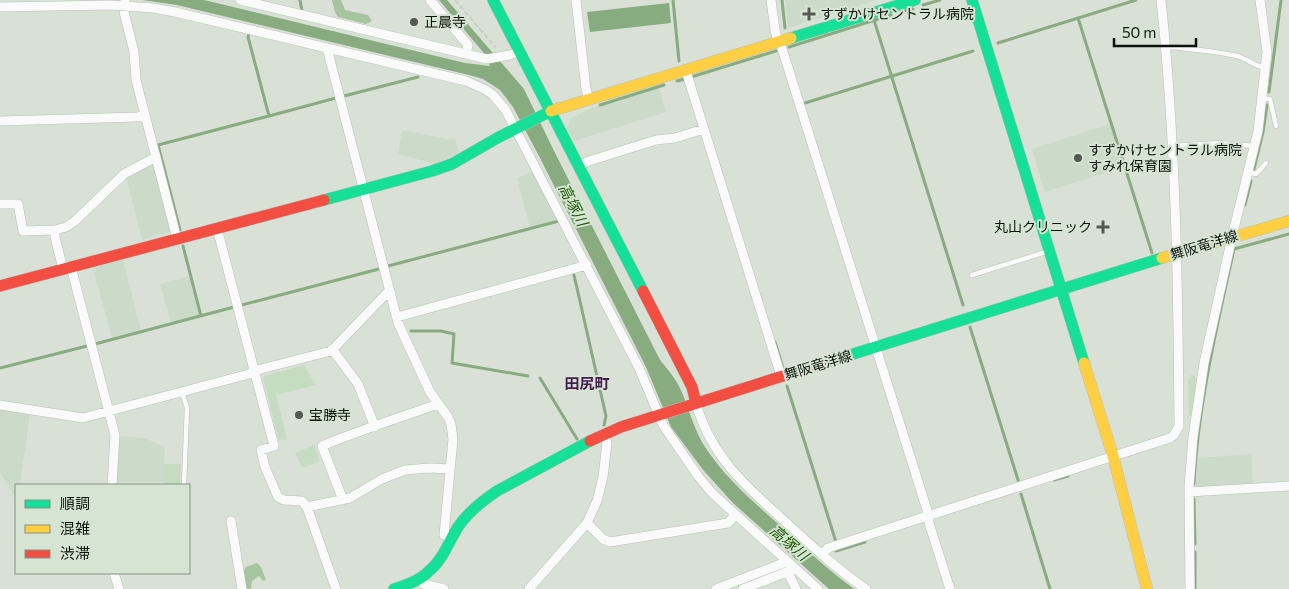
<svg xmlns="http://www.w3.org/2000/svg" width="1289" height="589" viewBox="0 0 1289 589" font-family="Commissioner,'Noto Sans JP',sans-serif">
<style>
.built{fill:#ccdac9}
.green{fill:#c5dcc0}
.forest{fill:#a7c4a0}
.water{fill:#89ab80}
.lines{fill:none;stroke-linecap:round;stroke-linejoin:round}
.stream{stroke:#89ab80;stroke-width:3}
.lane-casing{stroke:#b8bfb8;stroke-width:5.5}
.street-casing{stroke:#b8bfb8;stroke-width:10}
.fast-casing{stroke:#b8bfb8;stroke-width:12}
.slow-casing{stroke:#b8bfb8;stroke-width:12}
.jam-casing{stroke:#b8bfb8;stroke-width:12}
.path{stroke:#cbcdcb;stroke-width:2;stroke-dasharray:5 2.5;stroke-linecap:butt}
.lane{stroke:#f9faf9;stroke-width:4.5}
.street{stroke:#f9faf9;stroke-width:9}
.fast{stroke:#16e098;stroke-width:11}
.slow{stroke:#ffcf43;stroke-width:11}
.jam{stroke:#f24e42;stroke-width:11}
.poi-dot{fill:#545a53;stroke:#d6e5d3;stroke-width:2}
.labels{text-anchor:middle;stroke-width:4;stroke-linejoin:round;paint-order:stroke}
.poi-label{font-size:14px;fill:#0d120c;stroke:#d6e5d3;text-anchor:start}
.street-label{font-size:14px;fill:#0d120c;stroke:#d6e5d3}
.water-label{font-size:15px;font-style:italic;fill:#1f5b08;stroke:#d6e5d3}
.neighbourhood-label{font-size:15px;font-weight:bold;fill:#451b4f;stroke:#d6e5d3}
</style>
<rect width="100%" height="100%" fill="#d9e1d7"/>
<!-- built -->
<path class="built" d="M785,0H876L788,28Z
M659,88L666,112L574,141L567,128L570,119L589,109Z
M1110,124L1124,167L1045,192L1032,149Z
M402,130L448,139L455,138L459,153L434,164L398,154Z
M153,161L171,230L170,232L142,240L126,176Z
M534,171L559,220L530,228L517,178Z
M123,260L141,331L112,338L93,268Z
M190,276L200,315L171,323L160,284Z
M0,409L30,414L20,485H16V499L0,473Z
M118,436L144,438L165,447L164,482H115Z
M1251,454L1253,485L1198,488L1196,486L1198,458Z"/>
<!-- green -->
<path class="green" d="M304,365L316,385L276,395L287,439L279,441L263,378L264,376Z
M1191,375H1194L1197,380L1191,415L1189,417L1188,380Z
M314,445L320,461L302,468L295,453Z
M164,464H181L180,485H164Z"/>
<!-- forest -->
<path class="forest" d="M332,0H341L345,10L368,15L372,21L366,24L338,17L335,12Z
M257,563L261,567L266,580L263,581L259,576L252,581L251,589H245L242,572L246,567Z"/>
<!-- water -->
<path class="water" d="M142,0H204L465,63L490,66L483,52L439,0H447L524,89L554,151L660,360C669,371 678,381 683,395C690,413 695,431 705,447C724,476 750,499 776,522C801,545 826,568 854,589H829L733,503L704,471L671,427L646,367L540,158L513,107L500,90L483,79L473,76L177,5Z
M669,3L671,23L590,32L587,12Z"/>
<g class="lines">
<!-- stream -->
<path class="stream" d="M300,0L302,11
M673,0L679,61
M782,0L785,28
M923,5L940,0
M904,11L913,9
M1078,18L1152,253
M874,20L963,305
M998,43L1136,0
M789,47L891,15
M691,77L776,51
M677,81L685,79
M1269,92L1281,0
M344,96L418,77
M805,103L973,51
M600,105L664,85
M269,116L336,98
M1254,169L1263,132L1267,105
M1245,205L1251,181
M180,230L158,145L269,116L248,37L249,33
M183,246L201,316
M388,266L559,221
M574,275L606,416L604,425
M242,305L379,269
M970,327L1019,483
M411,331H441L454,334L452,363L528,376
M775,342L783,368
M95,344L234,307
M0,368L87,346
M540,378L577,439
M787,386L836,542
M1054,480L1068,476
M1194,484C1198,404 1217,327 1234,249L1289,234
M1021,494L1050,589
M1194,499L1195,544
M836,551L865,542
M1195,552V589"/>
<defs>
<path id="lane" d="M1166,48L1174,47C1194,50 1217,51 1237,56C1248,59 1255,67 1266,68
M1262,98L1270,99L1276,126
M1172,146L1220,143L1254,146
M1248,172L1256,174L1266,163
M972,275L1049,251
M182,392L187,408L184,485"/>
<path id="street" d="M125,0L124,12L134,52L136,80L177,239
M240,0L487,59L510,55L519,51
M430,0L468,45L466,54
M576,0L586,89L589,100
M771,0L775,30L778,43
M0,7L110,5L153,8L175,12L466,81L484,89L492,94L505,109L639,368L663,425L698,476L712,493L818,589
M780,42L927,510L929,523L950,589
M327,48L398,323L430,392L448,417L451,424L453,439L444,535L452,538
M686,71L781,376
M0,121L137,117L144,115
M578,166L589,161L656,140L675,138L704,129
M0,204H18L23,231L55,230L66,227L75,221L124,174L156,157
M217,228L274,446L261,450L265,467L278,497L284,500L302,501L307,507L336,589
M55,230V237L63,269
M71,267L115,435L112,485
M397,317L587,265
M332,349L358,384L375,427
M696,403C711,458 749,489 789,525C814,548 838,570 866,589
M0,405L83,418L249,374L261,369L331,351L386,294L391,293
M1189,492L1289,486
M343,500L322,446C360,430 399,418 438,404
M307,507L350,498L382,479L405,470L429,468L450,469
M231,521L242,589
M587,523L603,539L610,542L728,523L735,515
M822,555L828,548L1170,438L1174,435L1179,426C1178,284 1176,141 1161,0
M788,572L796,589
M114,573L119,589
M420,578L423,584L444,589
M529,589L587,523L597,501L603,477L607,443L603,435
M716,589L786,562
M743,589L794,569
M1190,589L1189,487L1193,437L1204,363L1232,237L1258,131L1267,52L1260,0"/>
<path id="fast" d="M493,0L643,291
M972,0L1084,363
M791,38L915,0
M324,200L432,171L452,164L499,137L551,111
M821,364L1162,258
M394,589C406,585 419,581 428,572C443,560 448,543 458,527C468,512 482,501 497,491L590,441"/>
<path id="slow" d="M551,111L791,38
M1162,258L1289,221
M1084,363L1113,456L1147,589"/>
<path id="jam" d="M0,286L324,200
M643,291L692,387L696,403
M590,441L621,427L821,364"/>
</defs>
<!-- lane casing -->
<use href="#lane" class="lane-casing"/>
<!-- street casing -->
<use href="#street" class="street-casing"/>
<!-- fast casing -->
<use href="#fast" class="fast-casing"/>
<!-- slow casing -->
<use href="#slow" class="slow-casing"/>
<!-- jam casing -->
<use href="#jam" class="jam-casing"/>
<!-- path -->
<path class="path" d="M455,0L496,48"/>
<!-- lane -->
<use href="#lane" class="lane"/>
<!-- street -->
<use href="#street" class="street"/>
<!-- fast -->
<use href="#fast" class="fast"/>
<!-- slow -->
<use href="#slow" class="slow"/>
<!-- jam -->
<use href="#jam" class="jam"/>
</g>
<!-- markers -->
<g class="poi-dot">
<path d="M806.5 6.5h5v5h5v5h-5v5h-5v-5h-5v-5h5z"/>
<circle cx="414" cy="22" r="5"/>
<circle cx="1078" cy="158" r="5"/>
<path d="M1100.5 219.5h5v5h5v5h-5v5h-5v-5h-5v-5h5z"/>
<circle cx="299" cy="415" r="5"/>
</g>
<g class="labels">
<!-- poi labels -->
<g class="poi-label">
<text x="820" y="19">すずかけセントラル病院</text>
<text x="424" y="27">正晨寺</text>
<text x="1088" y="155">すずかけセントラル病院<tspan x="1088" dy="16">すみれ保育園</tspan></text>
<text x="1092" y="232" text-anchor="end">丸山クリニック</text>
<text x="309" y="420">宝勝寺</text>
</g>
<!-- street labels -->
<g class="street-label">
<text transform="translate(1204 245) rotate(-17)" y="5">舞阪竜洋線</text>
<text transform="translate(818 365) rotate(-17)" y="5">舞阪竜洋線</text>
</g>
<!-- water labels -->
<g class="water-label">
<text transform="translate(573 205) rotate(63)" y="5">高塚川</text>
<text transform="translate(789 543) rotate(41)" y="5">高塚川</text>
</g>
<!-- neighbourhood labels -->
<g class="neighbourhood-label">
<text x="587" y="389">田尻町</text>
</g>
</g>
<!-- legend -->
<rect x="15" y="484" width="175" height="90" fill="#d6e5d3" stroke="#869183"/>
<rect x="25" y="500" width="25" height="8" fill="#16e098" stroke="#869183"/>
<text x="60" y="509" font-size="15" fill="#0d120c">順調</text>
<rect x="25" y="525" width="25" height="8" fill="#ffcf43" stroke="#869183"/>
<text x="60" y="534" font-size="15" fill="#0d120c">混雑</text>
<rect x="25" y="550" width="25" height="8" fill="#f24e42" stroke="#869183"/>
<text x="60" y="559" font-size="15" fill="#0d120c">渋滞</text>
<!-- scale -->
<path d="M1114 38v8h82v-8" fill="none" stroke="#0d120c" stroke-width="2.5"/>
<text x="1122" y="38" font-size="15" fill="#0d120c" stroke="#d6e5d3" stroke-width="4" paint-order="stroke">50 m</text>
</svg>
